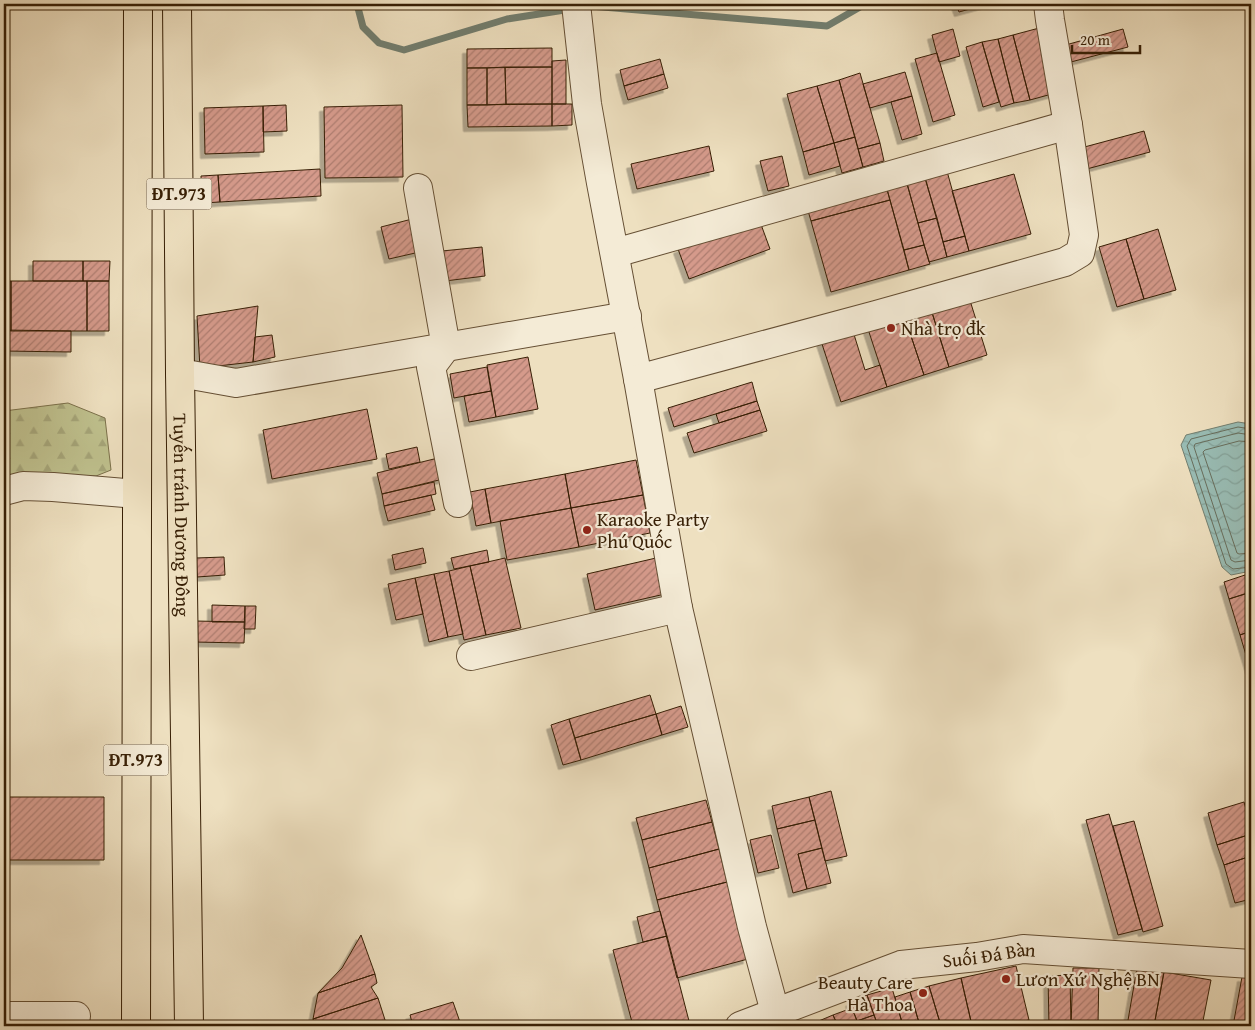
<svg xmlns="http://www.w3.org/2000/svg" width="1255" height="1030" viewBox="0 0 1255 1030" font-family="'Gentium Book Plus',serif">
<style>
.forest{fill:url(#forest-firs);stroke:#7b704a}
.water{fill:url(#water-waves);stroke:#727e6f}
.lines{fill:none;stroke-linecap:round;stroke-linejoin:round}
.shore{stroke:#686e5d;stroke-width:1}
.stream{stroke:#727e6f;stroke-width:7}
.building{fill:url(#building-hatch);stroke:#371f05;filter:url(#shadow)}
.minor-casing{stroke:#654f34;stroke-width:30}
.major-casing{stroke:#371f05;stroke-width:30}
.minor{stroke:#f4ebd6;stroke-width:28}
.major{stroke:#eee0c0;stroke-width:28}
.poi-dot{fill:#8f2418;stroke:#f4ebd6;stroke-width:2}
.labels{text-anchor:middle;stroke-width:4.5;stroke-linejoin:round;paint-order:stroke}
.shield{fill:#f4ebd6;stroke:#705c44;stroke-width:1}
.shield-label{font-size:18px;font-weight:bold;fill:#371f05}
.poi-label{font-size:19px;fill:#371f05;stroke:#f4ebd6;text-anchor:start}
.street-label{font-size:19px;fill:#371f05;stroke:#f4ebd6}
</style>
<defs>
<pattern id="forest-firs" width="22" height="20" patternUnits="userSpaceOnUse" patternTransform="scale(1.25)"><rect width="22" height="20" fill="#bfc18e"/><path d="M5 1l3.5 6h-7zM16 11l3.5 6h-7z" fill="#a5a579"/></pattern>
<pattern id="water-waves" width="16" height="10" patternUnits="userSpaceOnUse" patternTransform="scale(1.25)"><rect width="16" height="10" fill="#99bdb5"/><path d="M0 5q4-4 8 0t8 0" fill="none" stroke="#84a29a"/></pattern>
<pattern id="building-hatch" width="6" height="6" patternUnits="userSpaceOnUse" patternTransform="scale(1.25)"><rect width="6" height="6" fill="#d59a8b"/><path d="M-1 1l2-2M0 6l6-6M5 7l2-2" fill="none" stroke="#ae7d70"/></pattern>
<filter id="shadow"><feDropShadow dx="-4.5" dy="4.5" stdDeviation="0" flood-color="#0004"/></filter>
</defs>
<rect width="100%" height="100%" fill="#eee0c0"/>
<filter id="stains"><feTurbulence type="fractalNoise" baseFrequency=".004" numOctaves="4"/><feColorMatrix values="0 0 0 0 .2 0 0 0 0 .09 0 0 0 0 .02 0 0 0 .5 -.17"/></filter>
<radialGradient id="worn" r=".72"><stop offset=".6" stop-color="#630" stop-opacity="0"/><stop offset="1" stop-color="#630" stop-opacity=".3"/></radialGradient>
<!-- forest -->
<path class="forest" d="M68,403L105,418L111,470L96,476H4V411Z"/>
<!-- water -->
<path class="water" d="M1238,422L1251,424V571L1231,575L1222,567L1181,445L1186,435Z"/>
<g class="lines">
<!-- shore -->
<path class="shore" d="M1251,429L1238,427L1191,439L1187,446L1226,564L1233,569L1251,567
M1251,435L1238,433L1195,444L1194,447L1231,560L1235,562L1251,560
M1251,442L1239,441L1205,450L1203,452L1237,553L1239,554L1251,553"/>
<!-- stream -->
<path class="stream" d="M357,4L363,27L379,43L404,50L507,19L571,9
M581,8L591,6L827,26L860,7L862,4"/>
</g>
<!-- building -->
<path class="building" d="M956,4H988L959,12Z
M1043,27L1059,92L1030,100L1013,35Z
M953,29L960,56L939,62L932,35Z
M1123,29L1128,47L1067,63L1062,46Z
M1013,35L1030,100L1014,103L998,39Z
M998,39L1014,103L1001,107L982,42Z
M982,42L999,102L983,107L966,47Z
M552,48V67L467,68V49Z
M937,53L955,115L933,122L915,59Z
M660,59L664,74L624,86L620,70Z
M566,60V104H552V61Z
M505,67L506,104L487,105V68Z
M505,67H552V104H506Z
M467,68H487V105H467Z
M905,72L912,96L870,108L863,84Z
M860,73L880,143L858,149L839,80Z
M664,74L668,88L628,100L624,86Z
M839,80L855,137L834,143L817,86Z
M817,86L834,143L803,152L787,94Z
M912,96L922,134L902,140L891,102Z
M552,104H572V125L552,126Z
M552,104V126L468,127L467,105Z
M286,105L287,131L263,132V106Z
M402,105L403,177L325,178L324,107Z
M263,106L264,152L205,154L204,108Z
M1144,131L1150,152L1083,170L1077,149Z
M855,137L863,167L842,173L834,143Z
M834,143L840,166L809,175L803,152Z
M880,143L884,161L863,167L858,149Z
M709,146L714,171L637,189L631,164Z
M782,156L789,186L768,191L760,161Z
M945,164L965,236L943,242L923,170Z
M320,169L321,196L220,202L218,175Z
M1014,174L1031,234L969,251L952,191Z
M218,175L220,202L202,203L201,176Z
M924,175L937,218L918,223L906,180Z
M906,180L924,245L904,250L886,186Z
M885,182L890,200L811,221L806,204Z
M890,200L909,270L831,292L811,221Z
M416,218L424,251L389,259L381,227Z
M937,218L947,257L929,262L918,223Z
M759,219L770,249L689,279L678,249Z
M1158,229L1176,290L1144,299L1126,239Z
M965,236L969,251L947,257L943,242Z
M1126,239L1144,299L1117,307L1099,247Z
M924,245L930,264L909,270L904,250Z
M482,247L485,276L445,281L442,251Z
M33,261H83V281H33Z
M83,261H110L109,281H83Z
M4,281H11V331L4,330Z
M11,281H87V331H11Z
M87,281H109V331H87Z
M968,294L987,355L949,367L930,306Z
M929,303L949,367L924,375L903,312Z
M258,306L253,362L200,368L197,316Z
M903,312L924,375L887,387L866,323Z
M852,328L865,370L880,365L887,387L841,402L820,338Z
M4,330L71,331V352L4,351Z
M272,335L275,357L253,362L255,337Z
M528,357L538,409L496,417L487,365Z
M487,367L491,391L454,398L450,374Z
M752,382L757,401L674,427L668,408Z
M491,391L496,417L469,422L464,396Z
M757,401L760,410L719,423L716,414Z
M367,409L377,459L272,479L263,430Z
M760,410L767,431L694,453L687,433Z
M417,447L420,462L389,469L386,454Z
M438,458L443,479L382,494L377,473Z
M636,460L643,495L571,508L565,474Z
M565,474L571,508L491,523L485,489Z
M434,482L436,494L384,506L382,494Z
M485,489L491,523L476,526L470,492Z
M431,495L435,510L388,521L384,506Z
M643,495L650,533L579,547L571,508Z
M571,508L579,547L507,560L500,521Z
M423,548L426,563L395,570L392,555Z
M487,550L489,562L454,569L451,558Z
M224,557L225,575L197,577L196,558Z
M505,558L521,628L486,635L470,566Z
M656,558L665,594L595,610L587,574Z
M470,566L486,635L464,640L449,571Z
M449,571L463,634L448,637L434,574Z
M1251,573V592L1229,599L1224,582Z
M434,574L448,637L429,642L415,578Z
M415,578L423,614L396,620L388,584Z
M1251,592V631L1240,635L1229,599Z
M212,605L245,606V622H212Z
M245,606H256L255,629H244Z
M195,621L245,622L244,643L194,642Z
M1251,631V672L1240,635Z
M650,695L656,714L575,738L569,719Z
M681,706L688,727L662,735L656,714Z
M656,714L662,735L581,760L575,738Z
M569,719L581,760L563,765L551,725Z
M831,791L847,856L825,861L809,797Z
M4,797H104V860H4Z
M809,797L815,820L777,829L772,806Z
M706,800L712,822L642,840L636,818Z
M1244,802L1251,827V834L1217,845L1208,813Z
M1109,814L1142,929L1118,935L1086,820Z
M815,820L822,848L798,854L807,889L793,893L777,829Z
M1134,821L1163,926L1143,932L1113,826Z
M712,822L719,849L649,868L642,840Z
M1251,834V856L1224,865L1217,845Z
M771,835L779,868L758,873L750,840Z
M822,848L831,883L807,889L798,854Z
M719,849L727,882L657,900L649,868Z
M1251,856V899L1235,903L1224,865Z
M727,882L748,959L677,978L657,900Z
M660,911L667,936L643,942L637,917Z
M361,935L375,974L318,993L342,968Z
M667,936L689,1021L669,1026H633L613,950Z
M1016,966L1029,1020L1002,1026H972L961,978Z
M1073,968H1099L1098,1026H1071Z
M1137,968L1164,972L1154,1026H1127Z
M1164,972L1211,980L1202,1026H1154Z
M375,974L377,983L371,987L378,998L313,1019L318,993Z
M1070,975L1071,1026H1049L1048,976Z
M1242,977L1251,978V1026H1233Z
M961,978L971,1021L958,1026H941L929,986Z
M929,986L941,1026H920L910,992Z
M892,988L903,1026H878L867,995Z
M910,992L920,1026H903L895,997Z
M867,995L874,1015L857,1021L850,1002Z
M378,998L386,1023L376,1026H314L313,1019Z
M453,1002L460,1022L447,1026H413L410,1015Z
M852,1008L859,1026H838L833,1015Z
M833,1015L838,1026H815L814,1023Z
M874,1015L878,1026H859L857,1021Z"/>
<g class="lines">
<defs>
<g id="minor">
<path d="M576,4L587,104L601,183L638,379L678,608L752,927L775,1012"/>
<path d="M418,188L446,347L431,367L458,503"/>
<path d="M615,253L1068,125"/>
<path d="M180,373L236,383L627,316"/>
<path d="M638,379L876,315L1065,262L1080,253L1084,235L1068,125L1050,20L1048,4"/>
<path d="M4,491L23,486L53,487L137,494"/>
<path d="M471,656L678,608"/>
<path d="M4,1016H76"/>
<path id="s1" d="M740,1026L901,965L977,957L1023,949L1251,964"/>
</g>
<g id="major">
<path id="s2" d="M177,4L180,373L189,1026"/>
<path d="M136,1026L138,4"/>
</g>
</defs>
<!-- minor casing -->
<use href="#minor" class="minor-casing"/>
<!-- major casing -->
<use href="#major" class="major-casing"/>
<!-- minor -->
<use href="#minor" class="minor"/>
<!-- major -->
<use href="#major" class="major"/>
</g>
<!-- markers -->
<g class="poi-dot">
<circle cx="891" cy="328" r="5"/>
<circle cx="587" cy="530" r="5"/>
<circle cx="1006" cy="979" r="5"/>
<circle cx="923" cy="993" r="5"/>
</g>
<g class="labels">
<!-- shield labels -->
<g class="shield">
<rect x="146.5" y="178.5" width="65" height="31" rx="4"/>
<rect x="103.5" y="744.5" width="65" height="31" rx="4"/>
</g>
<g class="shield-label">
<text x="179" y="200">ĐT.973</text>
<text x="136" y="766">ĐT.973</text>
</g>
<!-- poi labels -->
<g class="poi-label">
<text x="901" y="335">Nhà trọ đk</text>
<text x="597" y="526">Karaoke Party<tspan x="597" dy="22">Phú Quốc</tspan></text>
<text x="1016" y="986">Lươn Xứ Nghệ BN</text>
<text x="913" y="989" text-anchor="end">Beauty Care<tspan x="913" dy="22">Hà Thoa</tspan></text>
</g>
<!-- street labels -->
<g class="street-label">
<text dy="7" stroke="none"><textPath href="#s2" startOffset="511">Tuyến tránh Dương Đông</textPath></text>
<text dy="7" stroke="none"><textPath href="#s1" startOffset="261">Suối Đá Bàn</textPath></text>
</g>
</g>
<!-- margin -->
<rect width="1255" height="1030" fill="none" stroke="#eee0c0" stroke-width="20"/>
<rect x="5" y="5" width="1245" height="1020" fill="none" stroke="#371f05" stroke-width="2.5"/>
<rect x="10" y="10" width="1235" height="1010" fill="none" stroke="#371f05"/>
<!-- scale -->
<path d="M1072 45v8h68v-8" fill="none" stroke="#371f05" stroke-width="2.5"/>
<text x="1080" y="45" font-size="15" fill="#371f05" stroke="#f4ebd6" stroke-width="4" paint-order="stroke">20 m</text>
<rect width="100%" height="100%" filter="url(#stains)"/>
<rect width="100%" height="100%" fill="url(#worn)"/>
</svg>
